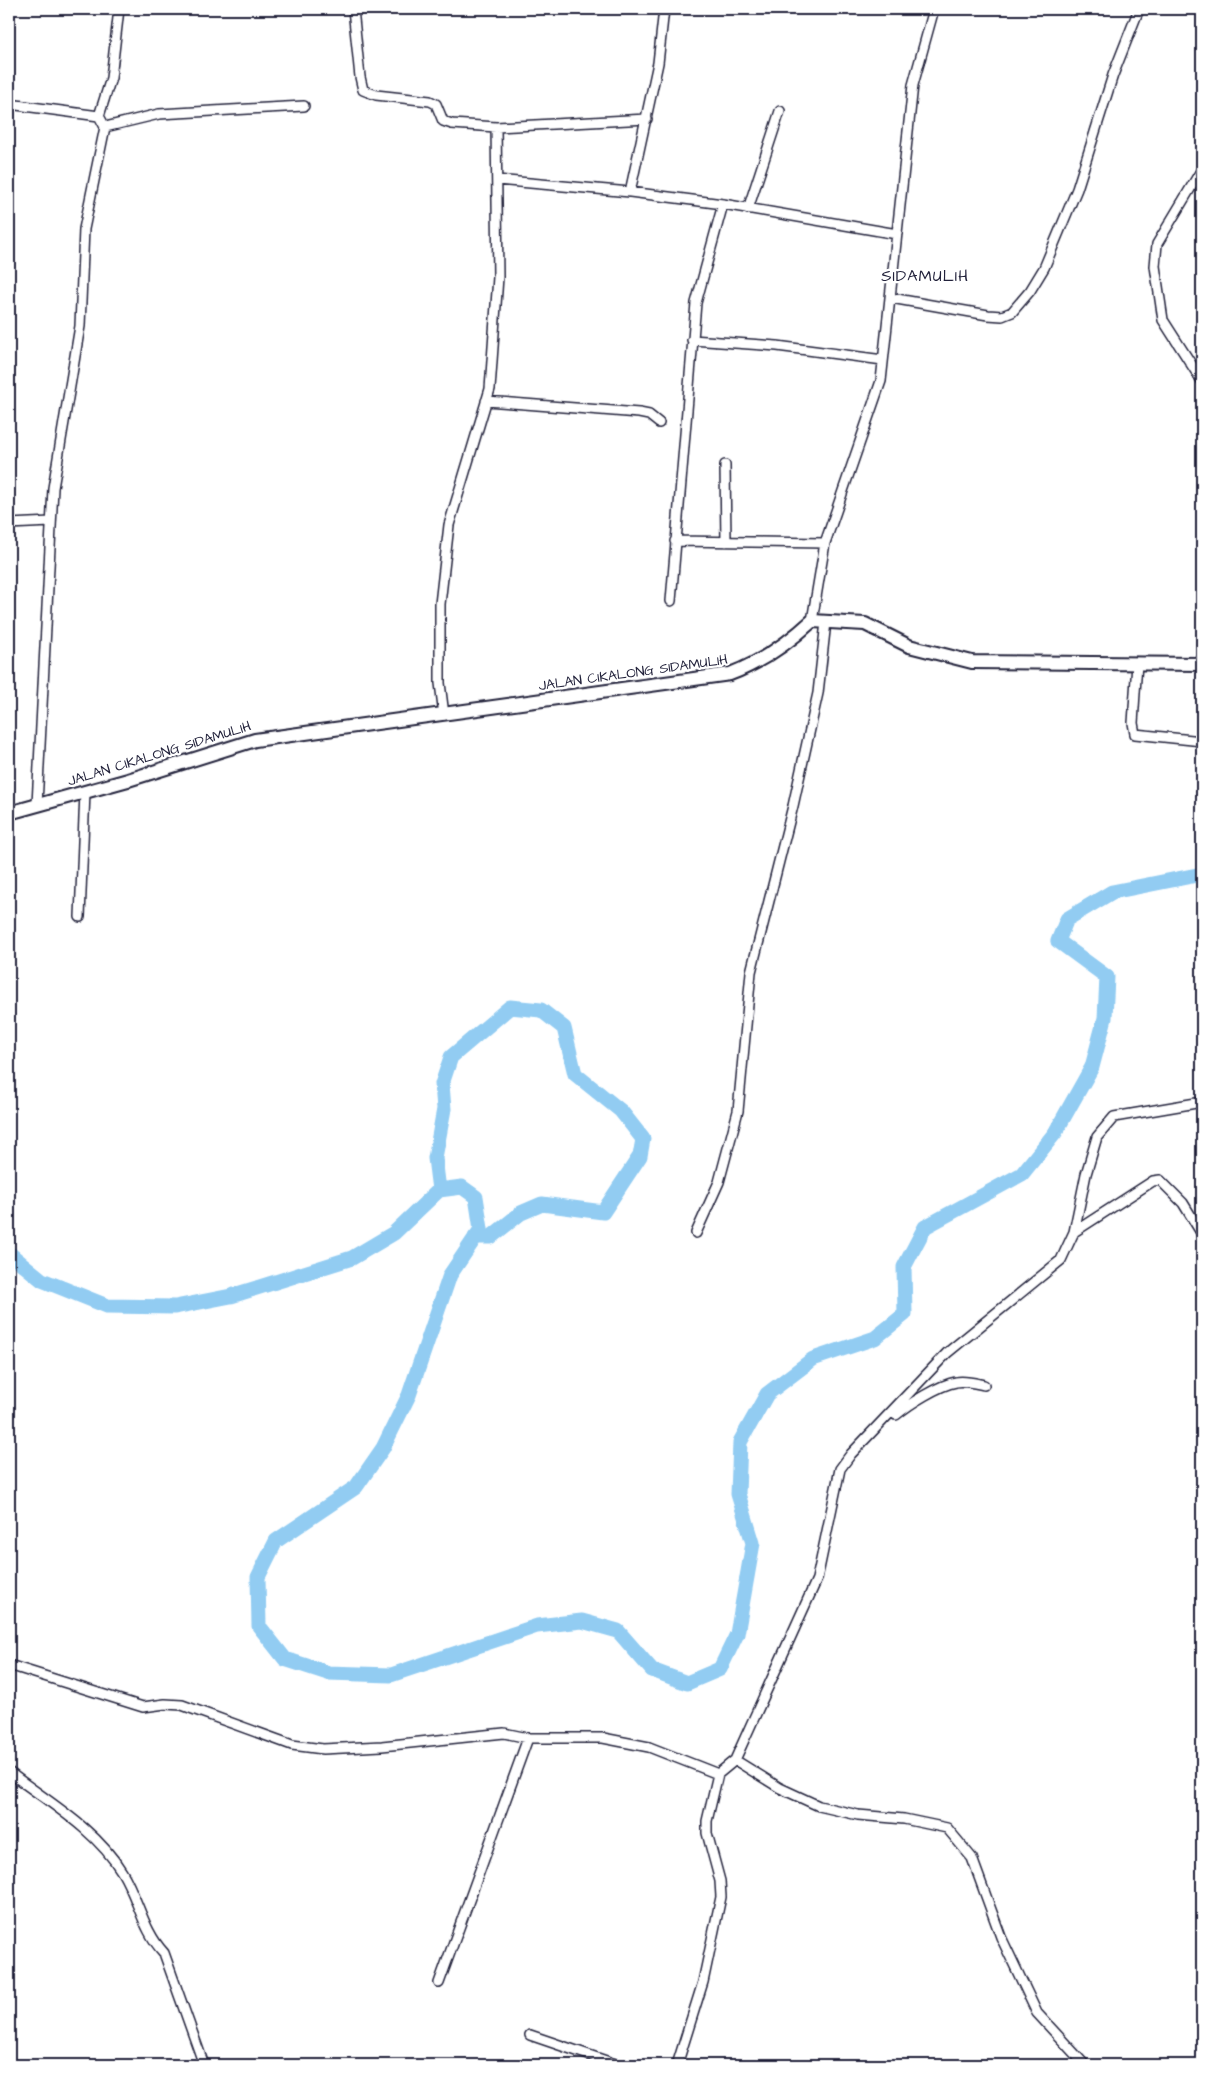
<svg xmlns="http://www.w3.org/2000/svg" width="1211" height="2074" viewBox="0 0 1211 2074" font-family="'Architects Daughter',sans-serif">
<style>
.lines{fill:none;stroke-linecap:round;stroke-linejoin:round}
.river{stroke:#92ccf2;stroke-width:15}
.street-casing{stroke:#22223b;stroke-width:12}
.secondary-casing{stroke:#22223b;stroke-width:16}
.street{stroke:#fff;stroke-width:9}
.secondary{stroke:#fff;stroke-width:12}
.labels{text-anchor:middle;stroke-width:4.5;stroke-linejoin:round;paint-order:stroke}
.street-label{font-size:14px;fill:#22223b;stroke:#fff}
.quarter-label{font-size:16px;letter-spacing:1px;fill:#22223b;stroke:#fff}
</style>
<rect width="100%" height="100%" fill="#fff"/>
<filter id="ink" filterUnits="userSpaceOnUse"><feTurbulence type="fractalNoise" baseFrequency=".02" numOctaves="2"/><feDisplacementMap in="SourceGraphic" scale="10" xChannelSelector="R" yChannelSelector="G"/><feConvolveMatrix kernelMatrix="1 2 1 2 8 2 1 2 1" color-interpolation-filters="sRGB"/></filter>
<g filter="url(#ink)">
<g class="lines">
<!-- river -->
<path class="river" d="M439,1190L435,1158L444,1109L442,1084L451,1057L510,1007L541,1010L564,1028L575,1074L621,1111L643,1139L640,1156L603,1212L542,1204L521,1213L491,1237H475
M9,1253L42,1280L107,1306L175,1307L231,1296L352,1258L394,1233L439,1190L462,1187L476,1197L481,1229L450,1275L409,1395L383,1448L356,1487L276,1541L258,1577L259,1626L285,1659L328,1673L391,1675L537,1626L582,1621L618,1631L652,1670L687,1683L720,1669L737,1634L753,1543L738,1494L740,1442L767,1394L813,1359L875,1338L905,1314L904,1267L925,1227L1022,1174L1055,1133L1092,1067L1105,1018L1107,977L1058,941L1067,919L1112,892L1202,874"/>
<defs>
<path id="street" d="M353,9L360,77L363,90L376,95L430,101L436,104L443,121L452,124L496,127L498,277L490,389L449,525L440,604V683L444,715
M9,104L99,116
M105,127L159,114L304,106
M496,127L647,119
M1202,169L1157,244L1155,266L1163,320L1202,381
M497,180L630,192L723,204L897,234
M630,192L658,63L664,9
M748,209L780,111
M891,298L988,315L1002,316L1012,312L1030,291L1044,268L1077,189L1113,75L1139,9
M692,340L777,346L883,360
M486,401L639,413L649,415L659,423
M725,465L726,542
M9,524L51,522
M675,541L825,543
M671,601L696,303L723,204
M812,621L825,543L881,381L913,85L934,9
M1137,663L1133,723L1135,734L1202,741
M37,805L53,488L80,326L84,229L105,127L99,116L111,78L119,9
M80,917L85,792
M1074,1232L1153,1181L1160,1180L1183,1203L1202,1234
M696,1233L719,1182L738,1111L751,972L793,806L818,693L826,622
M896,1415C909,1404 939,1385 956,1382C965,1380 975,1383 984,1385
M9,1665L143,1707L165,1704L182,1705L292,1745L323,1749L382,1746L504,1733L528,1738H603L649,1747L718,1774L735,1760L817,1579L840,1469L851,1454L947,1353L1061,1260L1074,1232L1086,1174L1097,1137L1114,1117L1202,1102
M735,1760L780,1788L819,1806L858,1815L904,1819L947,1828L972,1858L1001,1937L1037,2013L1085,2065
M9,1772C48,1802 96,1829 122,1872C138,1898 143,1931 164,1953L204,2065
M439,1983L528,1738
M530,2035L618,2065
M677,2065L703,1982L721,1897L720,1881L707,1833V1821L718,1774"/>
<path id="secondary" d="M9,813L128,780L255,740L730,674C762,662 787,644 812,621L865,624L909,646L972,662L1202,664"/>
</defs>
<!-- street casing -->
<use href="#street" class="street-casing"/>
<!-- secondary casing -->
<use href="#secondary" class="secondary-casing"/>
<!-- street -->
<use href="#street" class="street"/>
<!-- secondary -->
<use href="#secondary" class="secondary"/>
</g>
</g>
<g class="labels">
<!-- street labels -->
<g class="street-label">
<text transform="translate(633 672) rotate(-8)" y="5">JALAN CIKALONG SIDAMULIH</text>
<text transform="translate(159 753) rotate(-17)" y="5">JALAN CIKALONG SIDAMULIH</text>
</g>
<!-- quarter labels -->
<g class="quarter-label">
<text x="925" y="281">SIDAMULIH</text>
</g>
</g>
<!-- margin -->
<rect width="1211" height="2074" fill="none" stroke="#fff" stroke-width="30"/>
<rect x="15" y="15" width="1181" height="2044" fill="none" stroke="#22223b" stroke-width="2" filter="url(#ink)"/>
</svg>
